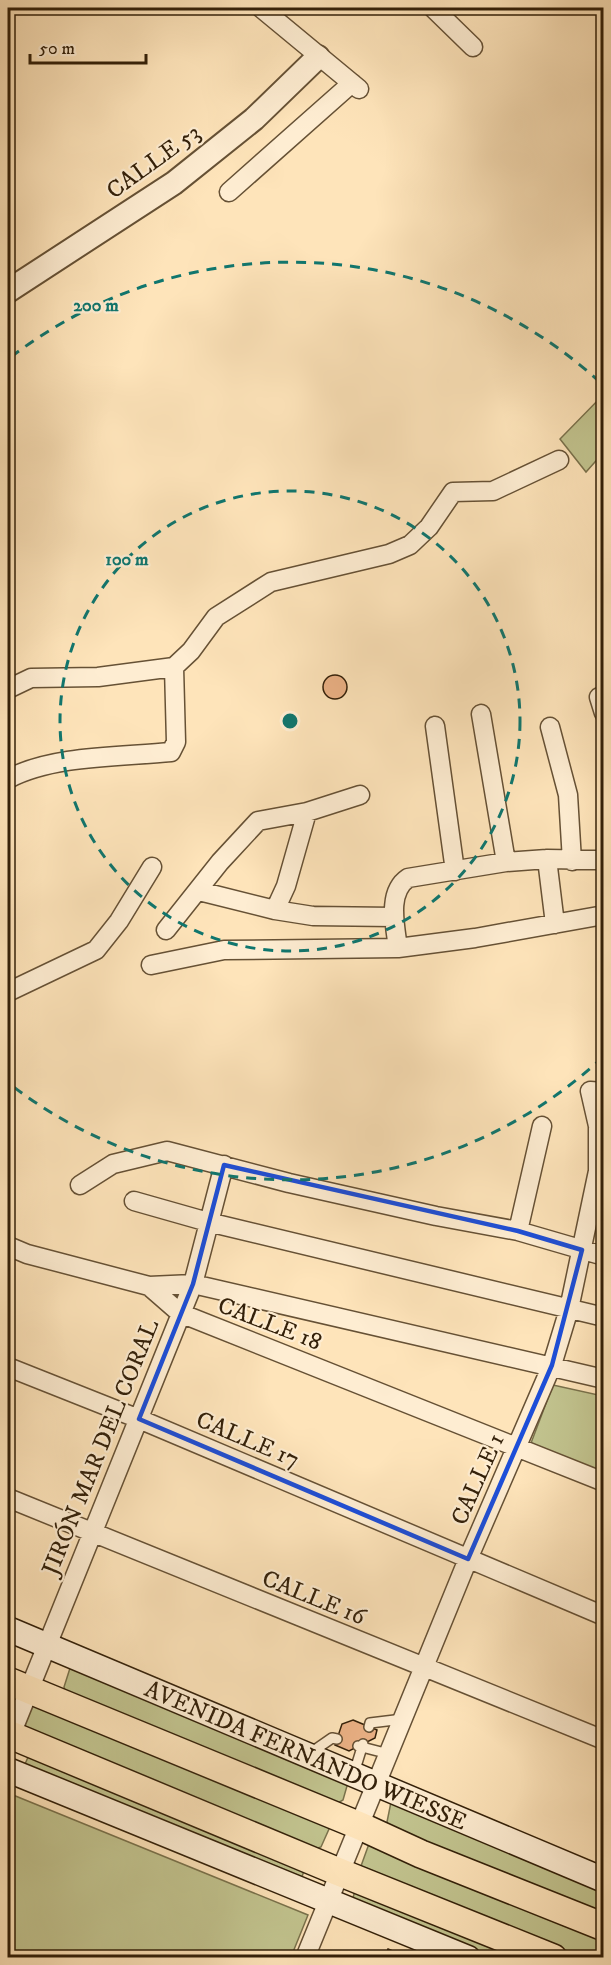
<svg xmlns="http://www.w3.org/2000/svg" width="611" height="1965" viewBox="0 0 611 1965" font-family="'IM FELL DW Pica',serif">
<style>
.green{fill:#c2c48f;stroke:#7a724c;stroke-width:1.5}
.building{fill:#ebb185;stroke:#332009;stroke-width:1.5}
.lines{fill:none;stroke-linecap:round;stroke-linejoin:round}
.service-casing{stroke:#665135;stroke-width:12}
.minor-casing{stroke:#665135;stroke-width:21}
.tertiary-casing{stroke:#665135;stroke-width:26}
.secondary-casing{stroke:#332009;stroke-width:27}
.primary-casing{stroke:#332009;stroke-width:30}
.service{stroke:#feedd2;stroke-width:9}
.minor{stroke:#feedd2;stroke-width:18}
.tertiary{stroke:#feedd2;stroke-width:22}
.secondary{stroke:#feedd2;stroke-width:24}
.primary{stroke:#fee4ba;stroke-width:27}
.marked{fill:none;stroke:#1d4ed8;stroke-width:4.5;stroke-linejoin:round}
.ring{fill:none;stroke:#0f766e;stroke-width:3;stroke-dasharray:10 8}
.labels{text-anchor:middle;stroke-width:4.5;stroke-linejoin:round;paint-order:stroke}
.street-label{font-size:24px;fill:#332009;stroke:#feedd2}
.centre{fill:#0f766e;stroke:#feedd2;stroke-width:3}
.ring-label{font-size:18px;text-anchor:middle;font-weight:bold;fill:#0f766e;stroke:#feedd2;stroke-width:4.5;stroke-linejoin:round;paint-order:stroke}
</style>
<rect width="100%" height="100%" fill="#fee4ba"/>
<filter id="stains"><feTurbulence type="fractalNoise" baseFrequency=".00333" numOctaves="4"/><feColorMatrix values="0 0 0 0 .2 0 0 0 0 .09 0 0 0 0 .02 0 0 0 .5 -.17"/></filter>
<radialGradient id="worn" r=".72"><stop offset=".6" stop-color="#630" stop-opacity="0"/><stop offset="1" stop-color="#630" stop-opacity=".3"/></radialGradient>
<!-- green -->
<path class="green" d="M603,395V453L586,472L560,439Z
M553,1385L603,1396V1473L531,1443Z
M71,1665L345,1776L347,1786L343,1800L338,1803L66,1695L64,1687Z
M41,1705L326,1824L329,1829L321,1847L315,1849L21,1727L32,1706Z
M29,1755L305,1867L302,1877L25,1764Z
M13,1795L308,1915L291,1957H8V1810Z
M391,1802L603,1888V1916L391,1831L387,1822Z
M370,1841L603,1933V1957H582L361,1866Z
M356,1886L518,1957H478L351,1906Z"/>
<!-- building -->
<path class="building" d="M323 687a12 12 0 1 1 24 0a12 12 0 1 1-24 0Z
M353,1720L377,1730L375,1738L349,1751L335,1745L342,1724Z
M388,1949L409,1958H384Z"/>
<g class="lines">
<defs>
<path id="service" d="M369,1727L370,1723L403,1719
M358,1746L389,1754
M309,1754L332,1738L337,1739
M354,1773L363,1744"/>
<path id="minor" d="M261,8L359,89
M433,8L473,47
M229,192L352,83
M8,689L31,678L98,677L174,667L191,651L216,617L271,582L389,554L410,545L429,527L453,492L493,491L559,460
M599,697L604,713
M481,714L506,862
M435,726L455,871
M550,727L568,795L572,861
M8,779C53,755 121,757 171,752L176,742L174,667
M547,859L555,924
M199,891L275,910L313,916L394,917
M275,910L286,886L307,812
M166,930L220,862L258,821L307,812L360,795
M398,948C395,925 387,892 408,878L506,862L547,859L604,860
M151,965L224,950L398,948L475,938L604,915
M8,992L96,950L119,921L152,867
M80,1185L113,1164L167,1151L289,1183L436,1216L518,1231L604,1256
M134,1201L208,1222L604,1317
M518,1231L542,1126
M8,1246L27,1254L149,1286L180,1313L604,1482
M149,1286L193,1284L604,1379
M8,1367L139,1419L604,1616
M8,1498L604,1740
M8,1742L193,1284L224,1165
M305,1958L468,1559L552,1365L569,1309L598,1171V1126L590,1091L604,1092"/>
<path id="tertiary" d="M8,291L174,183L254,119L318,57"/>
<path id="secondary" d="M8,1629L604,1880
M8,1770L468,1958"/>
<path id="primary" d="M8,1681L360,1826L421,1854L604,1927
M8,1734L339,1872L553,1958"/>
</defs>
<!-- service casing -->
<use href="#service" class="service-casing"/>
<!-- minor casing -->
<use href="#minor" class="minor-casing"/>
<!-- tertiary casing -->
<use href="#tertiary" class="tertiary-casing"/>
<!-- secondary casing -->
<use href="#secondary" class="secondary-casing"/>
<!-- primary casing -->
<use href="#primary" class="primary-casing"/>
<!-- service -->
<use href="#service" class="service"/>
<!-- minor -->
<use href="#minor" class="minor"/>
<!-- tertiary -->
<use href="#tertiary" class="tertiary"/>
<!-- secondary -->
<use href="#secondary" class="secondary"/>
<!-- primary -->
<use href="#primary" class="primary"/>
</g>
<!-- marked area -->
<path class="marked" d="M224,1165L518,1231L582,1250L552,1365L468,1559L139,1419L193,1284Z"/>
<!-- distance rings -->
<g class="ring">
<circle cx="290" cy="721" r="230"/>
<path d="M603 1057A459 459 0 0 1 11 1085M11 357A459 459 0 0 1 603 385"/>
</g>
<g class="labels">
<!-- street labels -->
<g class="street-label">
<text transform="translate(153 161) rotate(-36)" y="8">CALLE 53</text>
<text transform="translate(270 1323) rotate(21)" y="8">CALLE 18</text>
<text transform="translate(248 1439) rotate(23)" y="8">CALLE 17</text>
<text transform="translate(100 1447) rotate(-68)" y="8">JIRÓN MAR DEL CORAL</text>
<text transform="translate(477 1479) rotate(-66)" y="8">CALLE 1</text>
<text transform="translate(314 1597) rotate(22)" y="8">CALLE 16</text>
<text transform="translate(306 1755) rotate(23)" y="8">AVENIDA FERNANDO WIESSE</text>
</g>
</g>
<circle cx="290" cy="721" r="9" class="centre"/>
<g class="ring-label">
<text x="96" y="311">200 m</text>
<text x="127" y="565">100 m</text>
</g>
<!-- margin -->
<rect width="611" height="1965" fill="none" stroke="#fee4ba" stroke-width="30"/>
<rect x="9" y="9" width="593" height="1947" fill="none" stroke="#332009" stroke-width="3"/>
<rect x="15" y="15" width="581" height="1935" fill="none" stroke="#332009" stroke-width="1.5"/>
<!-- scale -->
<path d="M30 54v9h116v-9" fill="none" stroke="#332009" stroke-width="3"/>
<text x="39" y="54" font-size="18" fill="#332009" stroke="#feedd2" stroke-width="4.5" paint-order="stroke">50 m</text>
<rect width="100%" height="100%" filter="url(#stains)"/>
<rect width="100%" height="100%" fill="url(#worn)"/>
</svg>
